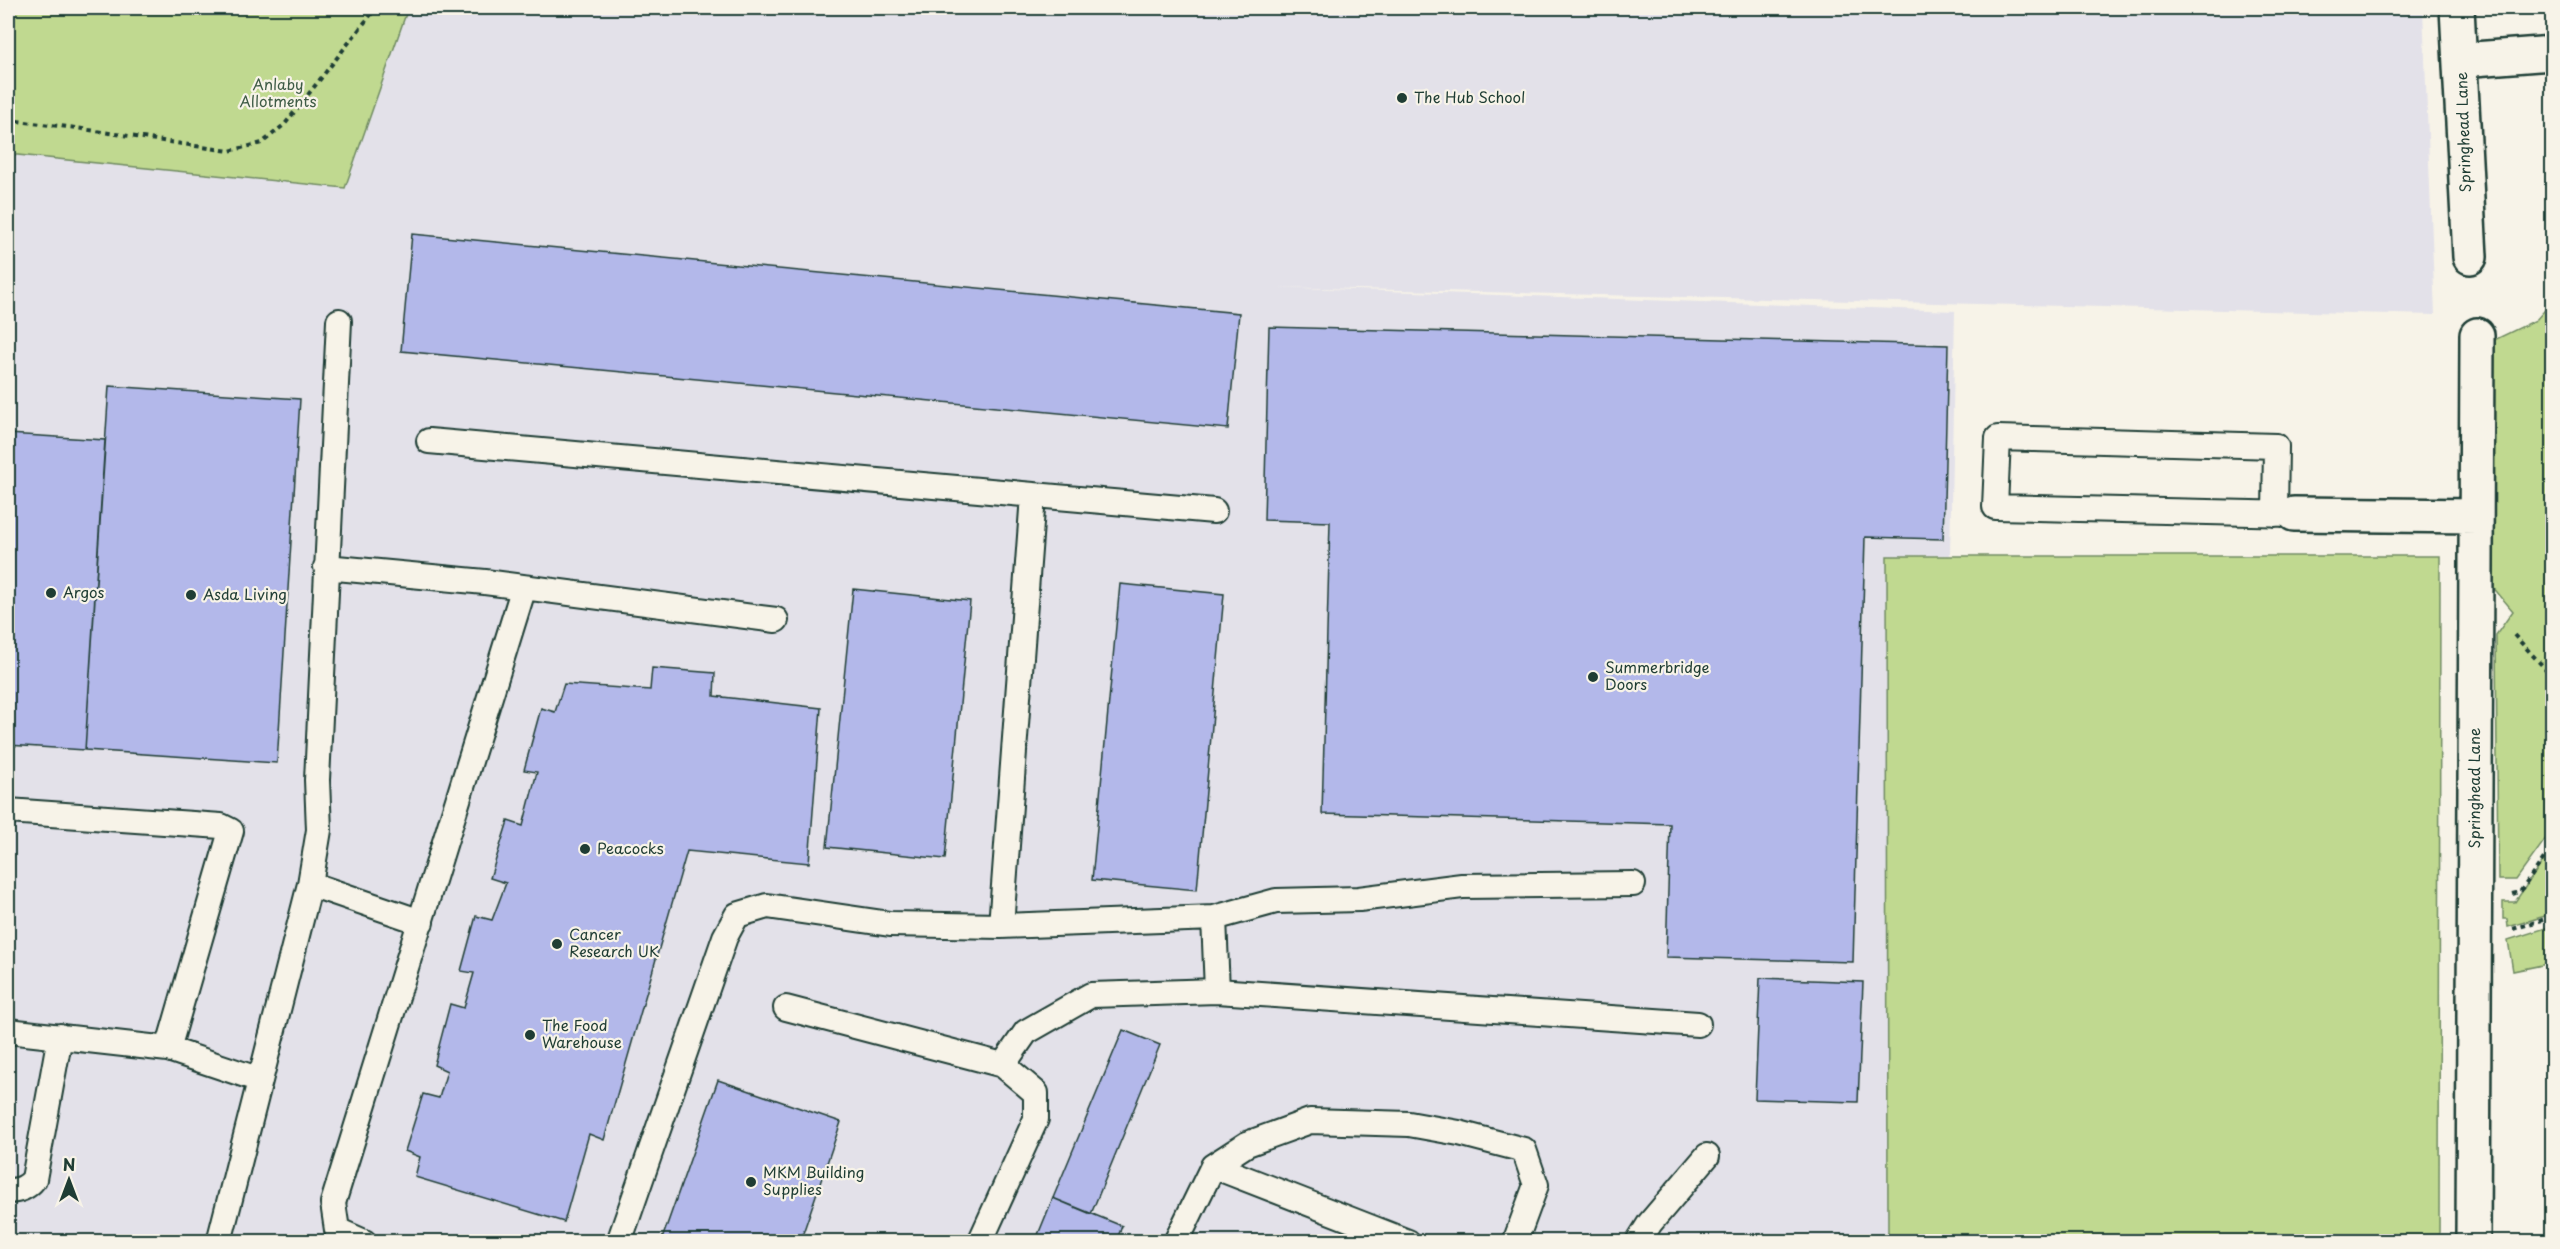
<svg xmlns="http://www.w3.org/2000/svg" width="2560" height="1249" viewBox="0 0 2560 1249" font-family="'Playpen Sans',sans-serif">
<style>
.built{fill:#e3e1e9}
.green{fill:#c0d990;stroke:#708b62;stroke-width:1.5}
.building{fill:#b3b8ea;stroke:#1f3d34;stroke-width:1.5}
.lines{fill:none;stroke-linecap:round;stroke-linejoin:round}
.service-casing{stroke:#1f3d34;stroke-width:28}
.minor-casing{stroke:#1f3d34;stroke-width:38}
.path{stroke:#1f3d34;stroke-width:4;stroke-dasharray:4.5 4.5;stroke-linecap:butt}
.service{stroke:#f7f3e8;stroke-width:24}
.minor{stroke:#f7f3e8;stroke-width:33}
.poi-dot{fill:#1f3d34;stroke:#f7f3e8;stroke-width:2}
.labels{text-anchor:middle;stroke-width:4.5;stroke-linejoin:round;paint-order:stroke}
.park-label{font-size:15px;fill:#3f5c46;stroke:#f7f3e8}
.poi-label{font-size:15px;fill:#1f3d34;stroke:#f7f3e8;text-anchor:start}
.street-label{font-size:15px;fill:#1f3d34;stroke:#f7f3e8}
</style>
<rect width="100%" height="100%" fill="#f7f3e8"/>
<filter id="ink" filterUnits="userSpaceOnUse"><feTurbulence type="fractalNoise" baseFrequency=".0167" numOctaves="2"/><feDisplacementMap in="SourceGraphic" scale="12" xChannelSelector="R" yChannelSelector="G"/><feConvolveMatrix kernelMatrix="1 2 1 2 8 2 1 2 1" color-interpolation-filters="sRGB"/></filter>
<g filter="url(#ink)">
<!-- built -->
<path class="built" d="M408,8H2423L2435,315L1273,287L1955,311L1950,555L1887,556L1888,1241H8V154L345,188Z"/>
<!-- green -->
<path class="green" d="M8,8H408L345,188L8,154Z
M2552,302V668L2551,667L2546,677L2552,684V830L2516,880H2498L2496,635L2513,611L2486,579L2488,343L2536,320Z
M1887,556H2440L2439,1241H1888Z
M2552,848V914L2508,927L2507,919H2503V902H2515Z
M2552,926V963L2513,971L2508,940Z"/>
<!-- building -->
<path class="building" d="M412,234L1239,313L1228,429L401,351Z
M1269,327L1948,345L1943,539L1865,537L1853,962L1666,957L1670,824L1322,814L1330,522L1264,520Z
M109,386L300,399L277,763L85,750Z
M8,434L105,440L85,750L8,745Z
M1120,584L1224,594L1197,890L1092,880Z
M853,589L970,601L945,859L827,847Z
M652,668L715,673L714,696L821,708L809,863L687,851L604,1140L589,1134L564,1222L415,1177L420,1157L405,1151L423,1094L439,1098L447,1071L434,1065L450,1004L464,1008L474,973L461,971L476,916L492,920L506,883L490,878L508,821L523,826L537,772L524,770L541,708L555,712L564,684L650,690Z
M1760,978L1863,982L1858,1102L1755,1099Z
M1123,1030L1160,1045L1091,1214L1053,1198Z
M718,1080L841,1122L800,1242H661Z
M1053,1198L1122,1226L1116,1242H1035Z"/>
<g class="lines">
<defs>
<path id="service" d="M429,441L1214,511
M2275,514L2276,446L1998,438L1995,507L2294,514
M326,567L485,582L776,620
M8,811L221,826L231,831L168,1049
M310,884L421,922
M1214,918L1217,991
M1001,926L1033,496
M786,1008L1003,1065L1036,1093V1119L980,1242
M8,1031L168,1049L260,1080
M1003,1065L1026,1032L1091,995L1217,991L1698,1024
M1213,1166L1408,1242
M8,1191C19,1191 27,1188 34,1179L60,1036
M219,1242L310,884L319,830L317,780L339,321
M364,1242L337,1230L333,1203L524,587
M619,1242L725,937L737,915L767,906L890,924L1001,926L1214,918L1276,901L1359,899L1462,886L1633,884
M1176,1242L1213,1166L1247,1144L1310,1121L1409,1124L1459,1133L1524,1150L1536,1185L1515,1242
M1638,1242L1650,1223L1707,1156"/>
<path id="minor" d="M2457,8L2470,257
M2461,60L2552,53
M2294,514L2476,516
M2473,1242L2477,335"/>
</defs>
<!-- service casing -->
<use href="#service" class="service-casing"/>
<!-- minor casing -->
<use href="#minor" class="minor-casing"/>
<!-- path -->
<path class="path" d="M8,120L76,128L229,151L262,143L285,124L376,8
M2514,635L2552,676
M2512,894L2520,892L2552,847
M2513,929L2552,917"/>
<!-- service -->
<use href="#service" class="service"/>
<!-- minor -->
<use href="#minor" class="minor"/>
</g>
</g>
<!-- markers -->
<g class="poi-dot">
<circle cx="1402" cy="98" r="6"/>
<circle cx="51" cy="593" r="6"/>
<circle cx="191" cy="595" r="6"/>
<circle cx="1593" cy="677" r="6"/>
<circle cx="585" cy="849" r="6"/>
<circle cx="557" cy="944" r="6"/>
<circle cx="530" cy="1035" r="6"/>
<circle cx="751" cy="1182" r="6"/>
</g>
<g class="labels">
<!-- park labels -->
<g class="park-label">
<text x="278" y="90">Anlaby<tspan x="278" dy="17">Allotments</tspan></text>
</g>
<!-- poi labels -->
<g class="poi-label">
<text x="1414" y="103">The Hub School</text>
<text x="63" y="598">Argos</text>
<text x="203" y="600">Asda Living</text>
<text x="1605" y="673">Summerbridge<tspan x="1605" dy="17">Doors</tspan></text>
<text x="597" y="854">Peacocks</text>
<text x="569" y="940">Cancer<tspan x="569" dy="17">Research UK</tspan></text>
<text x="542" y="1031">The Food<tspan x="542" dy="17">Warehouse</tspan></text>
<text x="763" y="1178">MKM Building<tspan x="763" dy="17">Supplies</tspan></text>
</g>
<!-- street labels -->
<g class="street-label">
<text transform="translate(2464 132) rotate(-92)" y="5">Springhead Lane</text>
<text transform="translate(2475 788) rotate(-90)" y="5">Springhead Lane</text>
</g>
</g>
<!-- margin -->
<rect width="2560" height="1249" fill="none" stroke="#f7f3e8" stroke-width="30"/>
<rect x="15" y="15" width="2530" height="1219" fill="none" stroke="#1f3d34" stroke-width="2" filter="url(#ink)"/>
<!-- north arrow -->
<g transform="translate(69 1180)" stroke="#f7f3e8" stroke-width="4.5" paint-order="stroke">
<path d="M0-4.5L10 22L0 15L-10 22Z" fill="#1f3d34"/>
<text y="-9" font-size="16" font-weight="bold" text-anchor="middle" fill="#1f3d34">N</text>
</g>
</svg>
